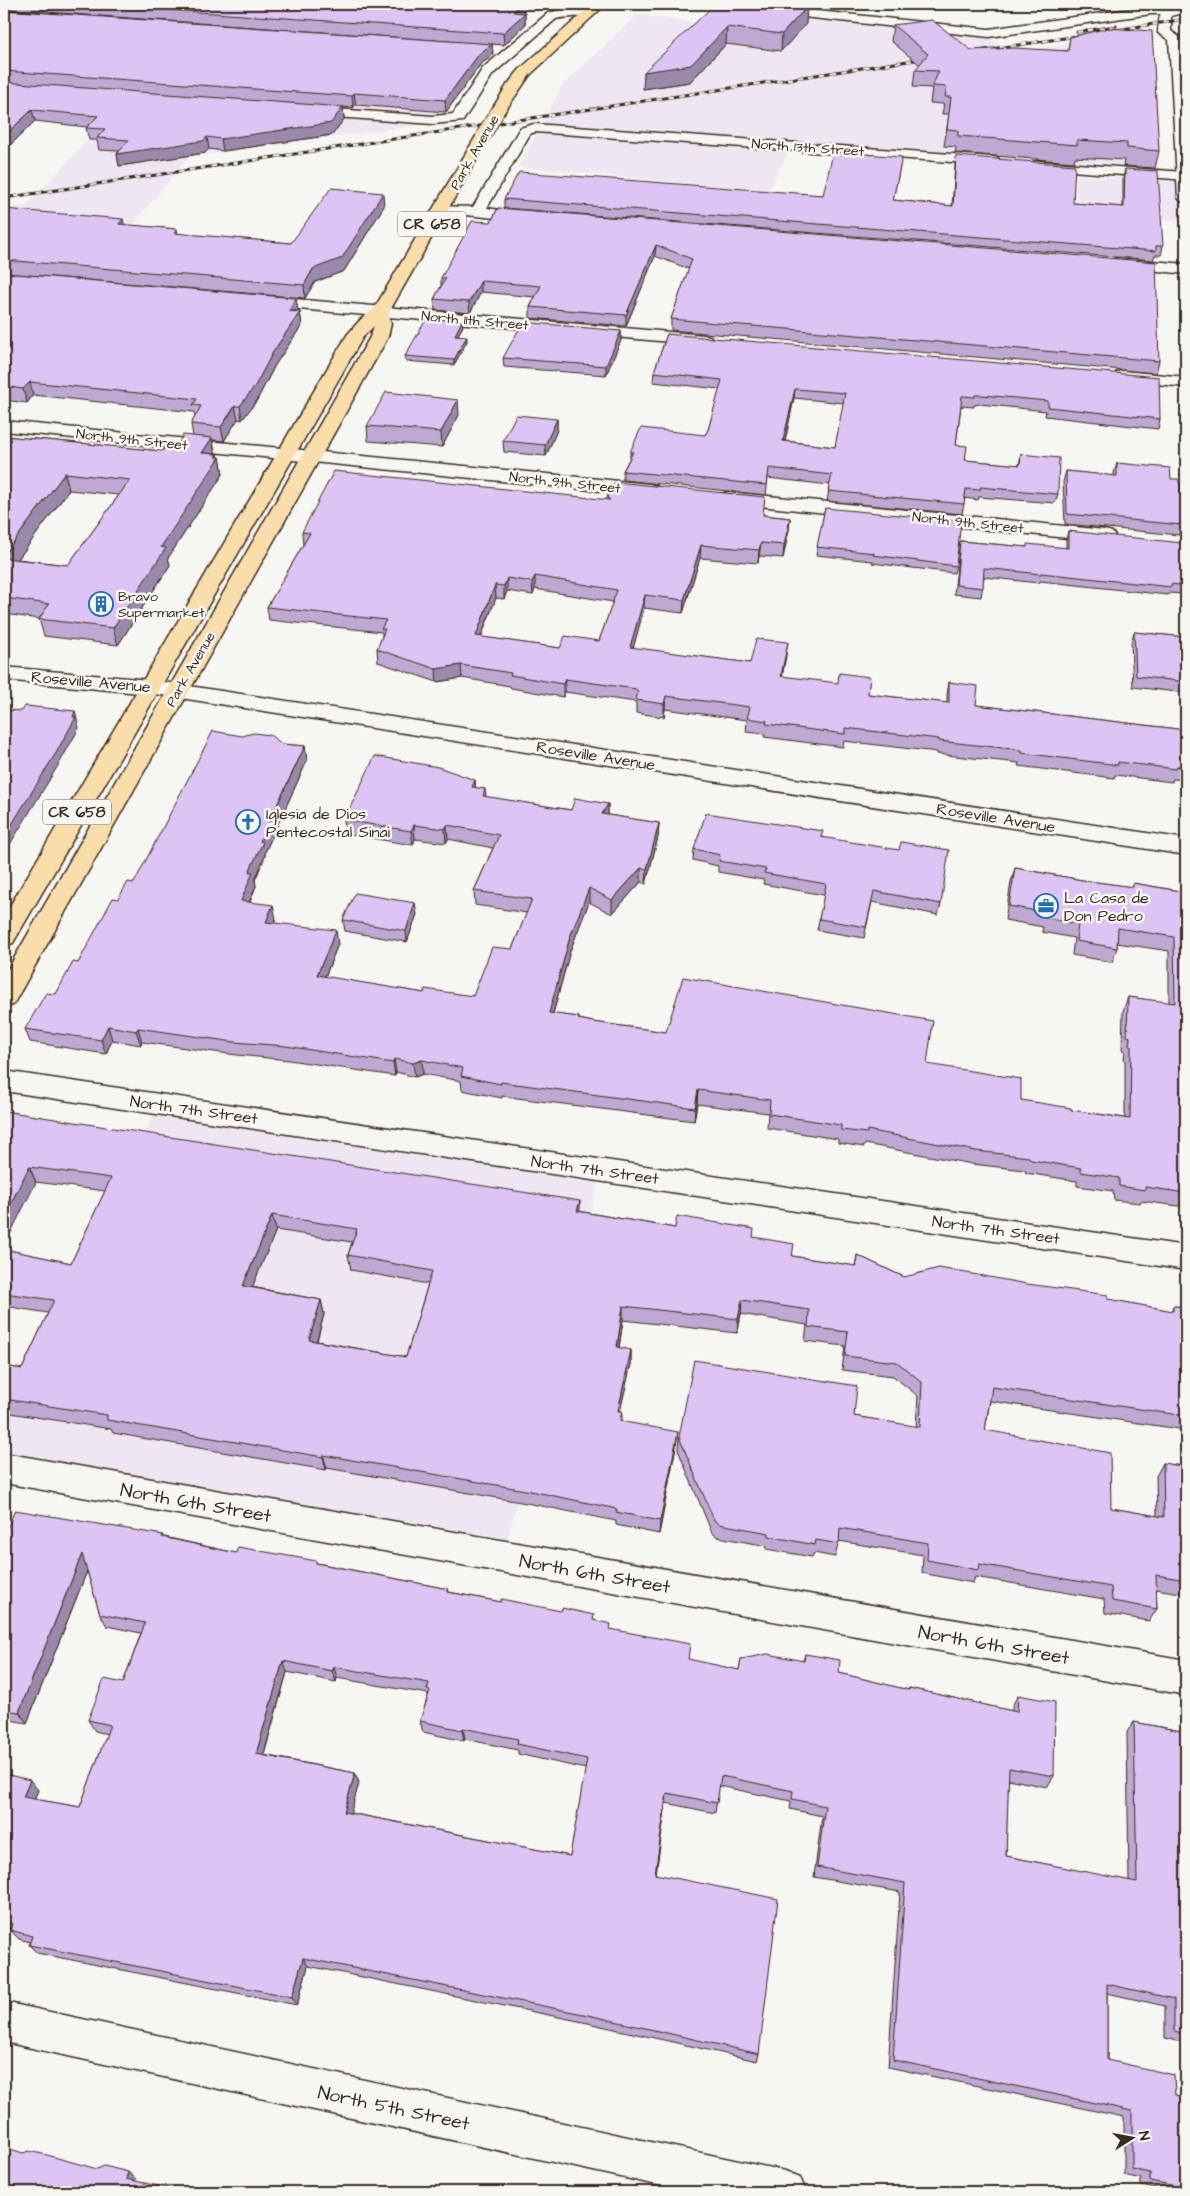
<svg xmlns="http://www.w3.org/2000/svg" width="1190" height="2196" viewBox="0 0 1190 2196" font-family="'Architects Daughter',sans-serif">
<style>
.built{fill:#eee7f3}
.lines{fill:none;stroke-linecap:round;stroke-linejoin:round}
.minor-casing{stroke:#3b2a1e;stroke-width:3}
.tertiary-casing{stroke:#3b2a1e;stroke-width:3}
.primary-casing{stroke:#3b2a1e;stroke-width:3}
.minor{fill:#f6f6f2;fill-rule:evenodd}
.tertiary{fill:#f6f6f2;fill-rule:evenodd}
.primary{fill:#f9deab;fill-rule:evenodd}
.rail-casing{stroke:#3b2a1e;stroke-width:3}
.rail{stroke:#f6f6f2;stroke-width:2;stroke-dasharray:5.5;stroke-linecap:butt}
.primary-bridge-casing{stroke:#3b2a1e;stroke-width:16;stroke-linecap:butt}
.primary-bridge{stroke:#f9deab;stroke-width:14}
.wall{fill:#bea9d2;stroke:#3b2a1e;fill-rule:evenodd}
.shaded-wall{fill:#9b89ab;stroke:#3b2a1e}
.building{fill:#ddc4f4;stroke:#3b2a1e;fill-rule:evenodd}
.labels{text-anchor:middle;stroke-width:5;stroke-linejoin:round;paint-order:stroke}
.far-street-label{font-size:14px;fill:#3b2a1e;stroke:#f6f6f2}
.far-poi-label{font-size:14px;fill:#3b2a1e;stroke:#f6f6f2;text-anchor:start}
.shield{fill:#f6f6f2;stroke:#73675e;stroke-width:1}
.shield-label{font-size:15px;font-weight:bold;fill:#3b2a1e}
.street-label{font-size:16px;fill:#3b2a1e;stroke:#f6f6f2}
.poi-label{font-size:16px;fill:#3b2a1e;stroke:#f6f6f2;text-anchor:start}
.near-street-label{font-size:19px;fill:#3b2a1e;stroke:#f6f6f2}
</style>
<rect width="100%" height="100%" fill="#f6f6f2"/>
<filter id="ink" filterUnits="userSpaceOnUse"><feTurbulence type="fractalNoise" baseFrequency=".02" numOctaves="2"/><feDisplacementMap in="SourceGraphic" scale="10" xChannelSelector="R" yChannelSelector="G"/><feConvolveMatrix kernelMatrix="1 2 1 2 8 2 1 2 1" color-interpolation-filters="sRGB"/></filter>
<g filter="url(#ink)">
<!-- built -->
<path class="built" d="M722,10L988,36L1011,52L1151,32L1157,165H1073L790,149L768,191L518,167L563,85L637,15L710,24Z
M329,74L465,83L441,122L189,157L95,269L4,209L26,206L122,104L297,116Z
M1077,175L1186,183V222L1074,215Z
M156,1109L600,1174L505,1551L4,1463V1432Z"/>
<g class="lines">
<defs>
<path id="minor" d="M713,4H752L989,29L1151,6H1178L1184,10L1178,14H1151L989,37L719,8Z
M567,8H591L597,12C591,18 567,16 556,19L493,74L463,121L433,124L307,115L300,111L307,107L433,116L453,114L483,68L548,13Z
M534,124L993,157L998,158L1000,161L998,164L993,165L535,132L530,134L487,208L500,210L503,213L500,216L495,218L437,212L434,209L437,206L473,207L520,128Z
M1038,161L1184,172H1186V180L1033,168L1031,165L1033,162Z
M1118,258L1186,264V274L1112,266L1110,263L1112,260Z
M259,296L704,335L710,336L713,340L710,344L704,345L253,305L251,301L253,297Z
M1123,371L1186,377V387L1117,380L1114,376L1117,372Z
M4,421L650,484L657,486L660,490L657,494L650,496L4,431Z
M728,492L1105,530L1112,532L1115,536L1112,540L1105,542L721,502L718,498L721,494Z
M4,667L150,680L158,682L161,687L158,692L150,694L4,680Z
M4,1071L1186,1246V1270L4,1091Z
M4,1453L1186,1660V1695L4,1483Z
M4,2002L785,2171L800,2177L806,2192H689L4,2042Z"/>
<path id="tertiary" d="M1177,4H1186C1186,13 1179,14 1171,16V31L1181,38L1186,101V203L1181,201L1178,198L1169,40L1158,33C1160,0 1163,20 1177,4Z
M150,680L1186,839V855L142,692L139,687L142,682Z"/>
<path id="primary" d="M593,4H606L530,75L501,117H491L489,114L507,85L520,69Z
M483,132L490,136L389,312L391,324L388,337L13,1005L4,1007V976L370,337L374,326L363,337L13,943L4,946V916L347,335L360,320L374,309L476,136Z"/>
</defs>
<!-- minor casing -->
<use href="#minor" class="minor-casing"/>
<!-- tertiary casing -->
<use href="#tertiary" class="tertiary-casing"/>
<!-- primary casing -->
<use href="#primary" class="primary-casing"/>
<!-- minor -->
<use href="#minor" class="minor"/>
<!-- tertiary -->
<use href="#tertiary" class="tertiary"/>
<!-- primary -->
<use href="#primary" class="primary"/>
<defs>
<path id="rail" d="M1109,31L1186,19
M1077,32L1116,26
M978,51L1084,35
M4,198L928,58"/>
</defs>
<!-- rail casing -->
<use href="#rail" class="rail-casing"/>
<!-- rail -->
<use href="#rail" class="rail"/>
<defs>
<path id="primary-bridge" d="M483,136L496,114"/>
</defs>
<!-- primary-bridge casing -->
<use href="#primary-bridge" class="primary-bridge-casing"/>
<!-- primary-bridge -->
<use href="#primary-bridge" class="primary-bridge"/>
</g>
<!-- wall -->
<path class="wall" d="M4,4H530L522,13H525V25L504,45L492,44L493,55L480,65L446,112L356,105L353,108L343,107L344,119L332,135L223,151L209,149L205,153L119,166L117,154L119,151L99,150L97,140H89L86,128L87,127L35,121L4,151V10L460,42L4,9Z
M715,4L806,24L781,51L726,44L690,82L643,89Z
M893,25L971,50L1068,51L1070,37L1159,151L1155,168L1123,166L1124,160L1075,157L1074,162L955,153L956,147L944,146L949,114H942L944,104L930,103L932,88L913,87L915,70L920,65L891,41Z
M956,156L1073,203L1123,207V177L1125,169L1163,246L1161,255H1155L1153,260L504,208V199L823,195L900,166L893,200L952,206L955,165Z
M384,206L344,271L315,282L305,298L4,273V209L124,225L177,229L178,234L291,243Z
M498,208L1159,361L1156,373L671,330V319L689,269L655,256L626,326L530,318V307L535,297L481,292L470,313L435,310L434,299L441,286V278L491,222Z
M4,273L300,312L302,325L275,365L257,400L242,420L238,419L224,441L213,440L215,454H217V457H220L223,474L168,558L170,565L118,645L44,636L39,619L4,614V436L162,451L175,450L193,436L191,424L195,417L194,412L33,395L27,403L4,400ZM69,490L119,495L68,565L18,559Z
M463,326L458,335L467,341L454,365L405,361V356Z
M621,331V340L606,375L504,367L503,358Z
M667,334L1160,419L1158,429L1045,416L1046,411L980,404L974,405V407L961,406L956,445L965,460L1019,465L1021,454L1058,494L1055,503L979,497L978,500L965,498L962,514L827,501L830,485L768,478L766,495L623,480V471L630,457V452L705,435L708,430L720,389L653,382L654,372ZM794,398L844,403L835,447L785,441Z
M459,415L442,447L368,441L367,426Z
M557,419V430L546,456L504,452L503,441Z
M1117,463L1171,479L1182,525L1179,535L1065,524L1063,482L1066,471L1114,476V473Z
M607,497L790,518L789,530L783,558L759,556L758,563L700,558L683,613L644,608L633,648L750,663L786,655L782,677L868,694L947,703V695L949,682L976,705L1186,730V780L1173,779L1172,782L1115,775L1114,778L1018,766L1019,763L937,754V752L844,741L843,747L764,737L765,734L746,732L747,720L665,709L664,717L636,713V702L565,692L563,697L511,688L510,686L462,678L437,682L378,662L377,649L382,637V632L269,620L267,607L303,545L302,532L607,500ZM535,589L613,602L599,641L560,648L481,637L496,598L504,599L507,591L533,595Z
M825,508L956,566L954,573L872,563L873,561L816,555Z
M1068,531L1186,586L1183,594L1169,593L1168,595L1040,581L1039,583L984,577L981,597L954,594L959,549L960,541L1026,547L1066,548V540Z
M1134,632L1186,637V693L1133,687L1131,643Z
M282,744L305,746L307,761L265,852V856L255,880L256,886L250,902L276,919L274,923L338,944L325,977L424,993L473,996L512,949L527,913L475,905L474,891L493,848L448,839L446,843L415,839L413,845L346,834L344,820L475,780V788L485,789L486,797L571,810L608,804V815L659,823L658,837L646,884L641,882L612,914L589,902L570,951L553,1014L579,1017V1019L593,1022L666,1032L927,1064L1021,1100L1071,1110L1125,1118V1060H1124L1125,1051L1122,1050L1123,1011L1128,997L1169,1003V951L1117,943V948L1112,962L1072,955L1074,938L1042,932L1043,927L1005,920L1011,882L1015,868L1082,880L1132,887L1133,883L1186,892V1207L1141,1201L1140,1203L1114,1200L1113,1191L1077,1186V1181L1026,1173L1025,1170L972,1164L865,1144L864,1147L838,1143V1139L767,1128L768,1113L697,1104L694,1121L502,1096V1098L462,1090L461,1081L423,1074L415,1077L396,1072L395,1076L289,1060L237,1055L142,1042L141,1045L112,1040L106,1054L30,1042L25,1029L56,994L78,963L118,899L134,883Z
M822,837L941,904L938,915L872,902L864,938L817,930L824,895L763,884L764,880L718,872V866L693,860L694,849Z
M417,914L407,942L345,931L343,920Z
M4,1111L675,1228L753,1237L792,1256L855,1266L857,1255L904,1277L1108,1299L1171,1311L1173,1306L1186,1307V1430L990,1401L985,1430L1111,1508L1157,1516L1156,1476L1163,1463L1186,1467V1594L1156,1589L1157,1609L1149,1621L1105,1613L1104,1599L975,1577L973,1583L922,1573L923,1555L839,1541L835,1557L814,1553L812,1557L766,1549L767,1546L718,1537L712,1533L678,1450L679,1437L854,1416L916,1427L918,1396L893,1376L842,1370L845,1346L805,1341L807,1325L741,1314L737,1333L623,1320L619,1348L631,1350V1364L620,1411H622V1421L676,1446L659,1534L616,1525V1521L532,1504L327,1468L326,1470L113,1433L111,1429L4,1412V1366L22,1369L48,1313L4,1306V1249L71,1263L105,1191L36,1182ZM276,1230L352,1242L348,1255L351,1270L428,1284L406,1357L317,1341L324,1314L321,1300L252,1287Z
M4,1536L165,1537L236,1553L317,1563L448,1589L449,1592L594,1620L611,1630L688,1660L739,1670L741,1659L803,1661L805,1654L839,1673L908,1690L909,1688L1012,1711V1706L1018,1695L1054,1776L1047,1787L1008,1779L1006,1856L1129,1881L1127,1732L1134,1722L1186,1732V2043L1165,2038V2006L1107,1993V2060L1175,2095L1186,2097V2192H1171L1141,2186V2179L1124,2175V2117L888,2067L900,1892L814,1877L822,1816L790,1809L791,1801L719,1786L715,1813L666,1803L656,1874L759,2054L757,2061L588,2023L308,1966L297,2005L37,1953L29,1945L30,1942L19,1939L10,1930V1929L4,1928V1774L38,1790L34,1799L80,1807L107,1734L95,1731L88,1720L123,1683L141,1633L107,1626L100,1614L87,1571L27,1723L4,1719ZM287,1672L336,1682L337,1678L428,1694V1696L420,1721L423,1732L464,1741L465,1739L518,1750V1754L586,1769L570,1856L350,1813L359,1783L355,1773L264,1755Z"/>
<!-- shaded-wall -->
<path class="shaded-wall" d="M520,4H530L513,23V12Z
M807,7L806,24L781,51L782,34Z
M525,13V25L504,45L503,33Z
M727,27L726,44L690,82L643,89L644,72Z
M492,44L493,55L480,65L446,112L445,100L479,54Z
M354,93L356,105L353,108L352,96Z
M343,107L344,119L332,135L223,151L221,139Z
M32,110L35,121L4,151V136Z
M207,137L209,149L205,153L119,166L117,154Z
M383,193L384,206L344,271L315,282L305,298L304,285L313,269Z
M123,219L126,232L119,224Z
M656,245L655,256L626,326V315Z
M481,281V292L470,313L469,302Z
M296,298L298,311H289Z
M300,312L302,325L275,365L257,400L242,420L240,406L273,352Z
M462,321L463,326L455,340V335Z
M621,331V340L606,375V366Z
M467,336V341L454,365V360Z
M30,382L33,395L27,403L23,389Z
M795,389L794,398L783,451V441Z
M458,400L459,415L442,447L441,432Z
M235,406L238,419L224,441L221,427Z
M557,419V430L546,456L545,445Z
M212,438L215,454L202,453Z
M217,454L218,460L220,457L223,474L168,558L170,565L118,645L113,628L161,547Z
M65,473L69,490L7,574L4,564V555Z
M790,518L789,530L783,558L784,545Z
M761,543L759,556L758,563L759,550Z
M701,545L700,558L683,613L684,600Z
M535,576V589L533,595L532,582Z
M507,578V591L504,599V586Z
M495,585L496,598L476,649V636Z
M645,595L644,608L630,660V647Z
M788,642L786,655L780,689L781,676Z
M461,665L462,678L437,682L436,669Z
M565,679V692L563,697V684Z
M666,696L665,709L664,717V704Z
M75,711L79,728L59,764L4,854V837Z
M305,746L307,761L265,852V856L255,880L256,886L244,915L241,901L249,872L260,841Z
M475,780L476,795L472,787Z
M608,804V818L602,814Z
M659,823L658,837L646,884L647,869Z
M414,825L415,839L413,845L411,831Z
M447,825L448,839L446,843L445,829Z
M641,868V882L612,914V900Z
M589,888V902L570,951L549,1027V1013L570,937Z
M415,903L417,914L407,942L406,931Z
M273,905L276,919L269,936L266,922Z
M336,930L338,944L320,989L317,975Z
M108,1026L112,1040L106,1054L101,1040Z
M138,1028L142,1042L141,1045L136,1031Z
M394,1059L396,1072L395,1076L393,1063Z
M422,1060L423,1074L415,1077L413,1063Z
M698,1090L697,1104L694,1121L695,1108Z
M29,1167L36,1182L4,1246V1217Z
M580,1201V1215L577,1211Z
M272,1215L276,1230L247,1300L243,1286Z
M321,1300L324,1314L313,1354L309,1340Z
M742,1300L741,1314L737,1333L738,1319Z
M623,1306V1320L617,1361V1347Z
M631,1350V1364L617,1424L618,1411Z
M678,1432L676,1446L659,1534L660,1521Z
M323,1455L327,1468L326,1470L323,1457Z
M82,1554L89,1566L27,1723L19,1712Z
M283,1661L287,1672L261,1764L256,1754Z
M334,1667L337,1678L336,1682L332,1671Z
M463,1728L465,1739L464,1741L462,1730Z
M355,1773L359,1783L348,1822L344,1812Z
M30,1780L38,1790L31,1807L23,1797Z
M667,1793L666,1803L654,1883L655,1874Z
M303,1958L308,1966L297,2005L292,1997Z
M128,2172L136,2179L134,2185L126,2179Z"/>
<!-- building -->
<path class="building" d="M82,4H520L513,12L525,13L503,33Z
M715,4H783L807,7L782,34L727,27L691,65L644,72Z
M4,10L492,44L479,54L445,100L354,93L352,96L4,71Z
M932,20L971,50L1014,48L1068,51L1070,37L1108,28L1152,31L1159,151L1127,148V143L1077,140V145L958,136V130L947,129L951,97H945L947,87L932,86L939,71L915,70L928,54L893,25Z
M4,82L343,107L331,123L221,139L207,137L203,141L117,154L129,140L97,138L105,129L86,128L98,116L32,110L4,136Z
M841,152L902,157L893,200L953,206L956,156L1075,165L1073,203L1124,207L1125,169L1158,171L1163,246H1156V251L504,199L519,172L823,195L833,153Z
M331,188L383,193L342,258L313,269L304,285L4,260V209L123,219L119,224L177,229L174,233L291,243Z
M498,208L1156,262L1159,361L671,319L692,259L656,245L626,315L530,307L541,286L481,281L469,302L434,299L446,278H441L472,221L491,222Z
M4,273L296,298L289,311L300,312L273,352L255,386L240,406H235L221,427L191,424L201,406L193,405L197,399L30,382L23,389L4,386Z
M427,318L462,321L455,335L467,336L454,360L405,356Z
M523,322L621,331L606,366L503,358Z
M667,334L1159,377L1160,419L1048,407V401L982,395H975V397L962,396L956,445L967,446L965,460L1020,465L1021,454L1059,458L1058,494L980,487V490L966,489L964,504L828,491L832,475L769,468L767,485L623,471L633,452H630L641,428L705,435L708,430L722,380L654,372ZM795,389L845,393L835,447L783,441Z
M386,392L458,400L441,432L367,426Z
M516,415L557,419L545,445L503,441Z
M183,435L212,438L202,453L217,454L215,457H220L161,547L166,548L113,628L39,619L49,604L4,598V558L68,565L130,480L65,473L4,555V436L162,451L163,449L175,450Z
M1117,463L1170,468L1171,479H1178L1181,486L1182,525L1067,514L1066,471L1117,476Z
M334,471L610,500L607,497L615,482L765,497L763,515L790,518L784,545L761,543L759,550L701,545L684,600L645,595L630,647L750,663L756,639L788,642L781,676L838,683L839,673L870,677L868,694L949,703V682L978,686L976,705L1186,730V767L1177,766L1176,769L1118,762V765L1022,753V750L939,741V739L845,728V734L766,724L767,721L747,718L750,707L666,696L664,704L636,700L638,691H636V689L565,679L563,684L510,675L511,673L461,665L436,669L377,649L385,629H381L386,620L267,607L310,533L302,532ZM535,576L617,590L599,641L565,636L560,648L476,636L495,585L504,586L507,578L532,582Z
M825,508L961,521L956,566L873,555L874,553L817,547Z
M1068,531L1183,543L1184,559H1186V586L1171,584V587L1041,573V574L984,568L983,588L956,585L960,541L1027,547V544L1068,548Z
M1134,632L1186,637V682L1136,676Z
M25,706L75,711L73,717H76L56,753L4,837V710L22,711Z
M213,731L242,736L254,733L270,735L282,744L305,746L260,841L263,842L249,872H253L241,901L273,905L266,922L336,930L317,975L424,993L425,989L473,996L492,947L512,949L532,899L474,891L499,835L447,825L445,829L414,825L411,831L344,820L375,756L438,767L475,780L472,787L485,789L483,796L571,810L575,798L608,804L602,814L659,823L647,869L641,868L612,900L589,888L570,937L549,1013L579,1017L578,1019L593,1022L666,1032L683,977L933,1021L927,1064L1021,1079V1100L1071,1108V1110L1130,1119L1131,1046H1129L1130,1037L1127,1036L1128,997L1175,1003L1174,937L1118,928L1117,948L1076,941L1078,924L1046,918L1047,913L1009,906L1015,868L1082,880L1133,887V883L1186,892V1193L1145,1187V1190L1119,1186V1178L1081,1172V1168L1031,1160L1029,1157L976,1151L867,1130V1133L841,1130V1125L769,1114L770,1100L698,1090L695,1108L501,1082V1084L461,1076L463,1068L422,1060L413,1063L394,1059L393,1063L286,1046L234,1042L138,1028L136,1031L108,1026L101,1040L25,1029L46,993L56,994L73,962L78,963L113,898L118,899L128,882L134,883Z
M706,813L823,831L821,837L899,850L901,842L949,850L941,904L874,891L866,927L819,919L826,884L764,873L766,869L719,861L720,855L694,849Z
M355,893L415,903L406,931L343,920Z
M4,1111L580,1201L577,1211L675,1228L677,1216L754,1229L753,1237L794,1244L792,1256L856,1266L857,1255L904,1277L939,1268L1027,1284L1108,1295V1299L1173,1311V1306L1186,1307V1416L992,1387L985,1430L1110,1453L1111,1508L1164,1517L1163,1463L1186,1467V1580L1156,1575L1157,1609L1112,1601L1111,1587L979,1564L978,1570L927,1560L928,1543L840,1528L839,1544L816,1540L815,1545L769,1536V1533L719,1524L714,1520L679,1437L694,1360L857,1386L854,1416L920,1427L922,1382L897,1362L845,1356L848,1332L808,1327L809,1310L742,1300L738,1319L623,1306L617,1347L631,1350L618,1411H622L620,1421L678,1432L660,1521L616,1512L617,1509L531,1491L323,1455V1457L107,1420V1415L4,1399V1366L22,1369L54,1300L4,1293V1249L71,1263L111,1178L29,1167L4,1217ZM272,1215L357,1229L348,1255L432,1271L406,1357L309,1340L321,1300L243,1286Z
M15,1510L163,1535L162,1537L236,1553L238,1547L300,1558L316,1561V1563L448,1589V1592L501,1602V1599L561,1611L562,1608L594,1615L593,1620L611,1624L610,1629L690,1644L688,1659L739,1670L741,1659L768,1654L804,1661L805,1654L840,1660L839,1673L909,1690V1688L1017,1712L1018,1695L1055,1702L1054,1776L1009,1768L1006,1856L1137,1882L1134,1722L1186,1732V2034L1174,2031V1999L1107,1984V2060L1174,2075L1175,2095L1186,2097V2188L1150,2181V2173L1132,2169V2111L893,2060L905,1883L817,1867L825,1806L792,1799L793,1791L721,1776L717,1803L667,1793L655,1874L778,1899L759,2054L588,2015L303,1958L292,1997L29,1945L32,1936L10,1930L12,1924L4,1921V1774L30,1780L23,1797L80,1807L110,1725L88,1720L104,1679L123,1683L145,1623L100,1614L82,1554L19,1712L4,1710V1536ZM283,1661L332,1671L334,1667L429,1683L427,1690H430L420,1721L462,1730L463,1728L518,1739L517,1744L587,1759L570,1856L344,1812L355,1773L256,1754Z
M4,2147L23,2153L29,2151L47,2155L97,2169L104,2166L128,2172L126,2179L181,2191L186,2186L206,2192H4Z"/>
</g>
<!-- icons -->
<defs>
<symbol id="building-ring" viewBox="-11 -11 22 22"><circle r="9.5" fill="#f6f6f2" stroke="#1f6fb2" stroke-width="1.5"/><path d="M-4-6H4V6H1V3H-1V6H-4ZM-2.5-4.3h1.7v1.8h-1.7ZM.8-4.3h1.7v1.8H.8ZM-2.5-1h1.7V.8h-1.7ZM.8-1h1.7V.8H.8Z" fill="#1f6fb2"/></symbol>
<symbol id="church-ring" viewBox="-11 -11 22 22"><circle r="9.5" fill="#f6f6f2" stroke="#1f6fb2" stroke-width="1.5"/><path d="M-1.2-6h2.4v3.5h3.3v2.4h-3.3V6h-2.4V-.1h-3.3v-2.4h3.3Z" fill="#1f6fb2"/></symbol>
<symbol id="office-ring" viewBox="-11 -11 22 22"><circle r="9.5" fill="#f6f6f2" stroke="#1f6fb2" stroke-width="1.5"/><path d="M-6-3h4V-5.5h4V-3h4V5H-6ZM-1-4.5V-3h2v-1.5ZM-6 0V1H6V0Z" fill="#1f6fb2"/></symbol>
</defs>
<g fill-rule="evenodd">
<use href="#building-ring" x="87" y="590" width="28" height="28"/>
<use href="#church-ring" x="234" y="808" width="28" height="28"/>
<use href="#office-ring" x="1032" y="892" width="28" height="28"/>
</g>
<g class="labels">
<!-- far-street labels -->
<g class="far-street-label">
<text transform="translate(808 147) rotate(4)" y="5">North 13th Street</text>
<text transform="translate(474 152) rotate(-60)" y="5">Park Avenue</text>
<text transform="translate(475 320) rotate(5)" y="5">North 11th Street</text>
<text transform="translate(132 439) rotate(6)" y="5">North 9th Street</text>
<text transform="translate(565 482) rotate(6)" y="5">North 9th Street</text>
<text transform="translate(968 522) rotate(6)" y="5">North 9th Street</text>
<text transform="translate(190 669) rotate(-60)" y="5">Park Avenue</text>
</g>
<!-- far-poi labels -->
<g class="far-poi-label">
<text x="118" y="601">Bravo<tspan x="118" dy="16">Supermarket</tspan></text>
</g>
<!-- shield labels -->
<g class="shield">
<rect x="398" y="211.5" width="68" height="25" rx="4"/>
<rect x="43" y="799.5" width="68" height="25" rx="4"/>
</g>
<g class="shield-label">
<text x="432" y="229">CR 658</text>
<text x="77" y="817">CR 658</text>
</g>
<!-- street labels -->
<g class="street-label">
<text transform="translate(91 681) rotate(5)" y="6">Roseville Avenue</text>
<text transform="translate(596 755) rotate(9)" y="6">Roseville Avenue</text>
<text transform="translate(996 817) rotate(9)" y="6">Roseville Avenue</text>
<text transform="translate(194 1109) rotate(8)" y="6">North 7th Street</text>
<text transform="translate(595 1169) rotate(8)" y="6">North 7th Street</text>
<text transform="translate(996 1229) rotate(8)" y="6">North 7th Street</text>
</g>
<!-- poi labels -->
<g class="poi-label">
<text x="266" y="819">Iglesia de Dios<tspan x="266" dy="18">Pentecostal Sinai</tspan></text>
<text x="1064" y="903">La Casa de<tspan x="1064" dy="18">Don Pedro</tspan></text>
</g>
<!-- near-street labels -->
<g class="near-street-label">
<text transform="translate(196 1502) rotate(10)" y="7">North 6th Street</text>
<text transform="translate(595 1573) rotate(10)" y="7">North 6th Street</text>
<text transform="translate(994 1644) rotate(10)" y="7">North 6th Street</text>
<text transform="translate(394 2107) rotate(12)" y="7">North 5th Street</text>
</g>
</g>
<!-- margin -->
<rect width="1190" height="2196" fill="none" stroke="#f6f6f2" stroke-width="20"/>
<rect x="10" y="10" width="1170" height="2176" fill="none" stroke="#3b2a1e" stroke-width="2" filter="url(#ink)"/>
<!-- north arrow -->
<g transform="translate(1132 2138) rotate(79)" stroke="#f6f6f2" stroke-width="4" paint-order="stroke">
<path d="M0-4L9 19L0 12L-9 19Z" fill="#3b2a1e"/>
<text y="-8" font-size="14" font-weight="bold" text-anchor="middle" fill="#3b2a1e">N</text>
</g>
</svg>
